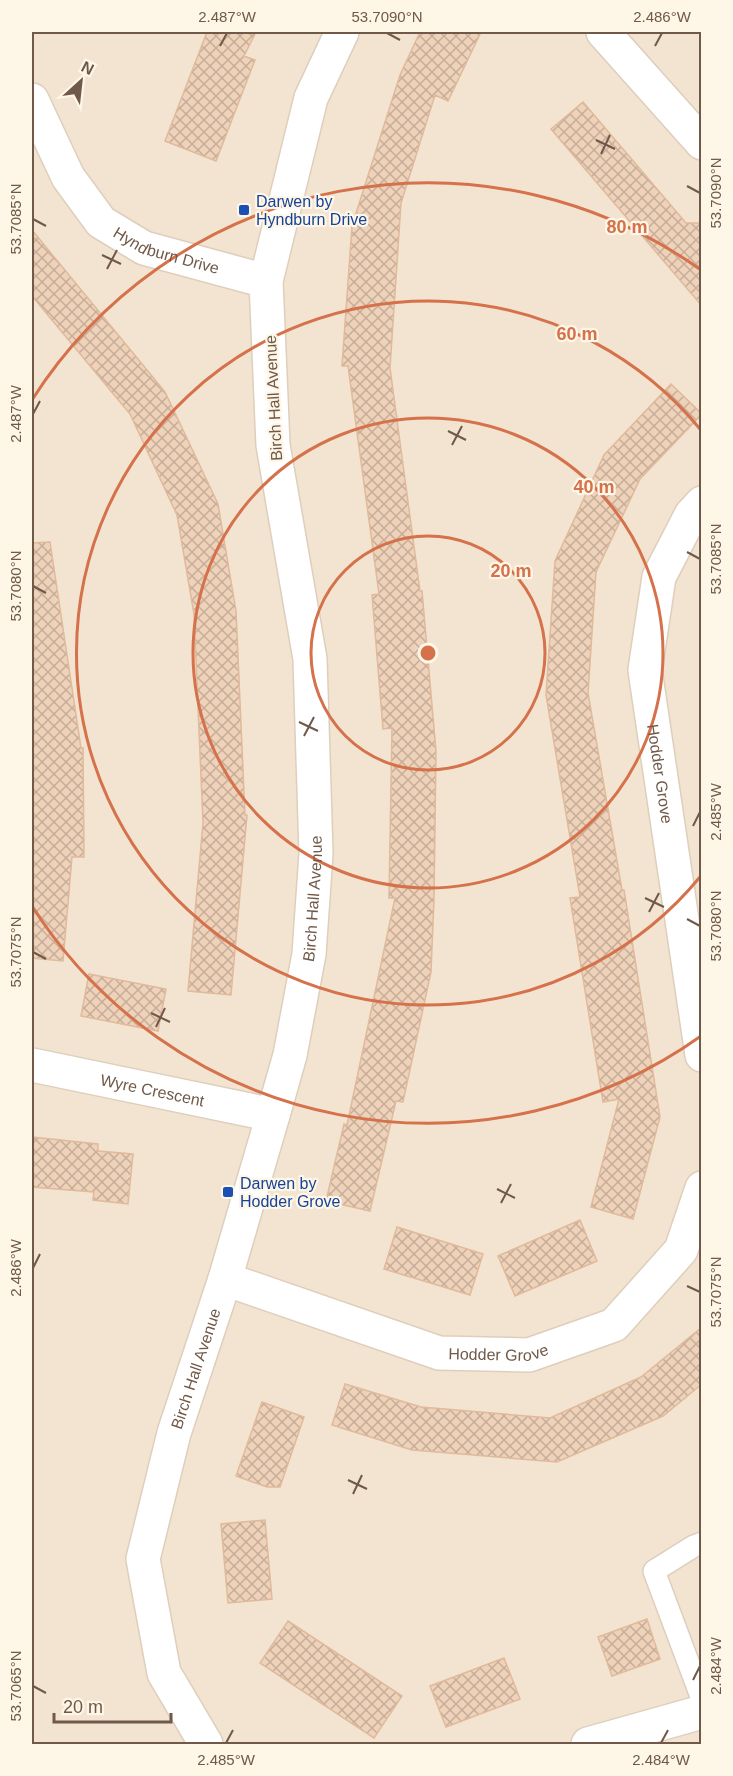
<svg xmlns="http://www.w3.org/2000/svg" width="733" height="1776" viewBox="0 0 733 1776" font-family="Helvetica,sans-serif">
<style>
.residential{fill:#f2e4d0}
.building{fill:url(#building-cross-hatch);stroke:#e1b99b;stroke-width:1.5}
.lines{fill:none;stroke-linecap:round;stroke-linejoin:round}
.lane-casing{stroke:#decfbd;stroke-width:24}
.street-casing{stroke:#decfbd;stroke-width:36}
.lane{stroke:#fff;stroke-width:21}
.street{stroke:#fff;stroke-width:33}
.ticks{fill:none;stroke:#705949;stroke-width:2}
.ring{fill:none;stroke:#d5714b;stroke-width:3}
.transit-dot{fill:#1a4fb4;stroke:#fef6e6;stroke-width:2}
.labels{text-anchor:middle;stroke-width:4.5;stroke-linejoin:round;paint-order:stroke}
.transit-label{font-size:16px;fill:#164399;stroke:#fef6e6;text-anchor:start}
.street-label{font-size:16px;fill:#705949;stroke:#fef6e6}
.centre{fill:#d5714b;stroke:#fef6e6;stroke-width:3}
.ring-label{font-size:18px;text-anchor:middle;font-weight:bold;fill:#d5714b;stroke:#fef6e6;stroke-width:4.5;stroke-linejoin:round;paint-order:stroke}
.neatline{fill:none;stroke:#705949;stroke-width:2}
.ticks-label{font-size:15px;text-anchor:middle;fill:#705949}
</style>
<defs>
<pattern id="building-cross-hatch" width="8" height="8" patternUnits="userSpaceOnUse" patternTransform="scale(1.5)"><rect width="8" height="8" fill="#efd2ba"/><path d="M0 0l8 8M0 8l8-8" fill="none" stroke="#c6ad99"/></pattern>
</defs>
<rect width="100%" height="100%" fill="#fbf2e1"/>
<!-- residential -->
<path class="residential" d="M32,32H701V1744H32Z"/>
<!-- building -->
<path class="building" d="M207,32H256L244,56L255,60L216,161L165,141Z
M420,32H481L448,101L435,95L401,203L390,368L420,591H422L436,751L434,899L431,972L403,1102L396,1101L370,1211L326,1201L344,1124L347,1125L395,898H389L392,728L383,729L372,595L379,594L348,366H342L352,226L400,75Z
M583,102L686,223H702V306L551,129Z
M32,230L165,392L218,504L236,611L245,815H247L231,995L188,991L203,823L194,614L177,515L130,414L32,296Z
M671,384L702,414L640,479L596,572L588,693L622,890H624L660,1117L633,1219L591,1207L619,1099L603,1102L570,898L580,897L546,695L555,561L604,455Z
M50,542L81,748H83L84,857H72L63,961L32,958V543Z
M89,974L166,989L158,1031L81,1016Z
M32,1137L98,1144V1151L133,1154L128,1204L93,1200L94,1192L32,1187Z
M580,1220L597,1261L515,1296L498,1256Z
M397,1227L483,1254L470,1295L384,1269Z
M702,1327V1384L663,1416L557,1462L412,1450L332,1425L345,1384L421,1407L550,1418L641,1377Z
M262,1402L304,1417L280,1487H267L236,1476Z
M265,1520L272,1599L228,1603L221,1524Z
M647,1619L660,1659L612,1676L598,1637Z
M288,1621L402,1696L374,1738L260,1663Z
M504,1658L520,1699L446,1727L430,1686Z"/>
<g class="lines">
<defs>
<path id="lane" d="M702,1543L694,1546L654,1571L702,1699"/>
<g id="street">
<path d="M603,32L702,143"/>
<path id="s1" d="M32,100L68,177L101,222L144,248L266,281"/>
<path id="s2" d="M702,503L691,515L659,577L645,670L702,1055"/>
<path id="s3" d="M32,1065L273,1115"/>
<path id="s4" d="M225,1279L439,1353L529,1355L614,1325L681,1250L702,1188"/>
<path id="s5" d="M206,1744L164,1673L143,1559L174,1433L225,1279L273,1115L290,1055L309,954L316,854L310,659L273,445L266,281L311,98L342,32"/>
<path d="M588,1744L702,1712"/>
</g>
</defs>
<!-- lane casing -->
<use href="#lane" class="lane-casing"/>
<!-- street casing -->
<use href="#street" class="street-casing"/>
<!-- lane -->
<use href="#lane" class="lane"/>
<!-- street -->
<use href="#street" class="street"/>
</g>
<!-- ticks -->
<path class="ticks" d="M387,33L400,40M220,46L227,33M655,46L662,33M596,140L615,149M601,154L610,135M687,186L700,193M33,219L46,226M102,255L121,264M107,269L117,250M33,414L40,401M448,431L466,440M452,445L462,426M687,552L700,559M33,586L46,593M299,722L318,731M304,736L314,717M693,826L700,812M645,898L664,907M649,912L659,893M687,919L700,926M33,952L46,959M151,1013L170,1022M156,1027L165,1008M497,1189L515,1198M501,1203L511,1184M33,1268L40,1254M687,1286L700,1292M348,1480L367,1489M353,1494L362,1475M693,1680L700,1666M33,1686L46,1693M226,1743L233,1730M661,1743L668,1730"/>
<!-- distance rings -->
<g class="ring">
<circle cx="428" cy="653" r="117"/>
<circle cx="428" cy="653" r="235"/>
<path d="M700 877A352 352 0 1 1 700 429"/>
<path d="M701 1036A470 470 0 0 1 32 906M32 400A470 470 0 0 1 701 270"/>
</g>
<!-- markers -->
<g class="transit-dot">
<rect x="238" y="204" width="12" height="12" rx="3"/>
<rect x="222" y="1186" width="12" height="12" rx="3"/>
</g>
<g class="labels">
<!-- transit labels -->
<g class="transit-label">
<text x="256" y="207">Darwen by<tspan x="256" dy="18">Hyndburn Drive</tspan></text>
<text x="240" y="1189">Darwen by<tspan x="240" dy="18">Hodder Grove</tspan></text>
</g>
<!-- street labels -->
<g class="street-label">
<text dy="6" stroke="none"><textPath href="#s1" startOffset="213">Hyndburn Drive</textPath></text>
<text transform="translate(273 398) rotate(-93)" y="6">Birch Hall Avenue</text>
<text dy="6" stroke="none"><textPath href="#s2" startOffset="285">Hodder Grove</textPath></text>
<text dy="6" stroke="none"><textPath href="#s5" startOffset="882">Birch Hall Avenue</textPath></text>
<text dy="6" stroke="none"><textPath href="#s3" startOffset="123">Wyre Crescent</textPath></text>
<text dy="6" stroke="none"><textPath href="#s4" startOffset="286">Hodder Grove</textPath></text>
<text dy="6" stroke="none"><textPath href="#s5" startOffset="396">Birch Hall Avenue</textPath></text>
</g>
</g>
<circle cx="428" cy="653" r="9" class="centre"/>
<g class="ring-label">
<text x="627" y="233">80 m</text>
<text x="577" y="340">60 m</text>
<text x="594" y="493">40 m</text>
<text x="511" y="577">20 m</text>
</g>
<!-- border -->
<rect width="733" height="1776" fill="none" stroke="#fef6e6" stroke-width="66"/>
<!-- north arrow -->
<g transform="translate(81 81) rotate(27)" stroke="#fef6e6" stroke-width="4.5" paint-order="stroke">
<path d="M0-4.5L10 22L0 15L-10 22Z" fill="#705949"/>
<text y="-9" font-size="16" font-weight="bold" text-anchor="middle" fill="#705949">N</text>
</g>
<!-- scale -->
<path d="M54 1713v9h117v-9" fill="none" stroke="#705949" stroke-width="3"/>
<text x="63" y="1713" font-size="18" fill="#705949" stroke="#fef6e6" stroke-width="4.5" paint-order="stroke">20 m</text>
<rect x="33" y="33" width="667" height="1710" class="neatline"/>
<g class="ticks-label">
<text x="227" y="22">2.487°W</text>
<text x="387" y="22">53.7090°N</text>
<text x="662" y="22">2.486°W</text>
<text transform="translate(716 193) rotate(-90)" y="5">53.7090°N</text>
<text transform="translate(16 219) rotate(-90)" y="5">53.7085°N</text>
<text transform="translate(16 414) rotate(-90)" y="5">2.487°W</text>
<text transform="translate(716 559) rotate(-90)" y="5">53.7085°N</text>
<text transform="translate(16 586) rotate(-90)" y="5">53.7080°N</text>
<text transform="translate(716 812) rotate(-90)" y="5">2.485°W</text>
<text transform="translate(716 926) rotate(-90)" y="5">53.7080°N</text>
<text transform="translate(16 952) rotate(-90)" y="5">53.7075°N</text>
<text transform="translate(16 1268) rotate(-90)" y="5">2.486°W</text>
<text transform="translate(716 1292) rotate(-90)" y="5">53.7075°N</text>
<text transform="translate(716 1666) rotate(-90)" y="5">2.484°W</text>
<text transform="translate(16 1686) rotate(-90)" y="5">53.7065°N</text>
<text x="226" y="1765">2.485°W</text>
<text x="661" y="1765">2.484°W</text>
</g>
</svg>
